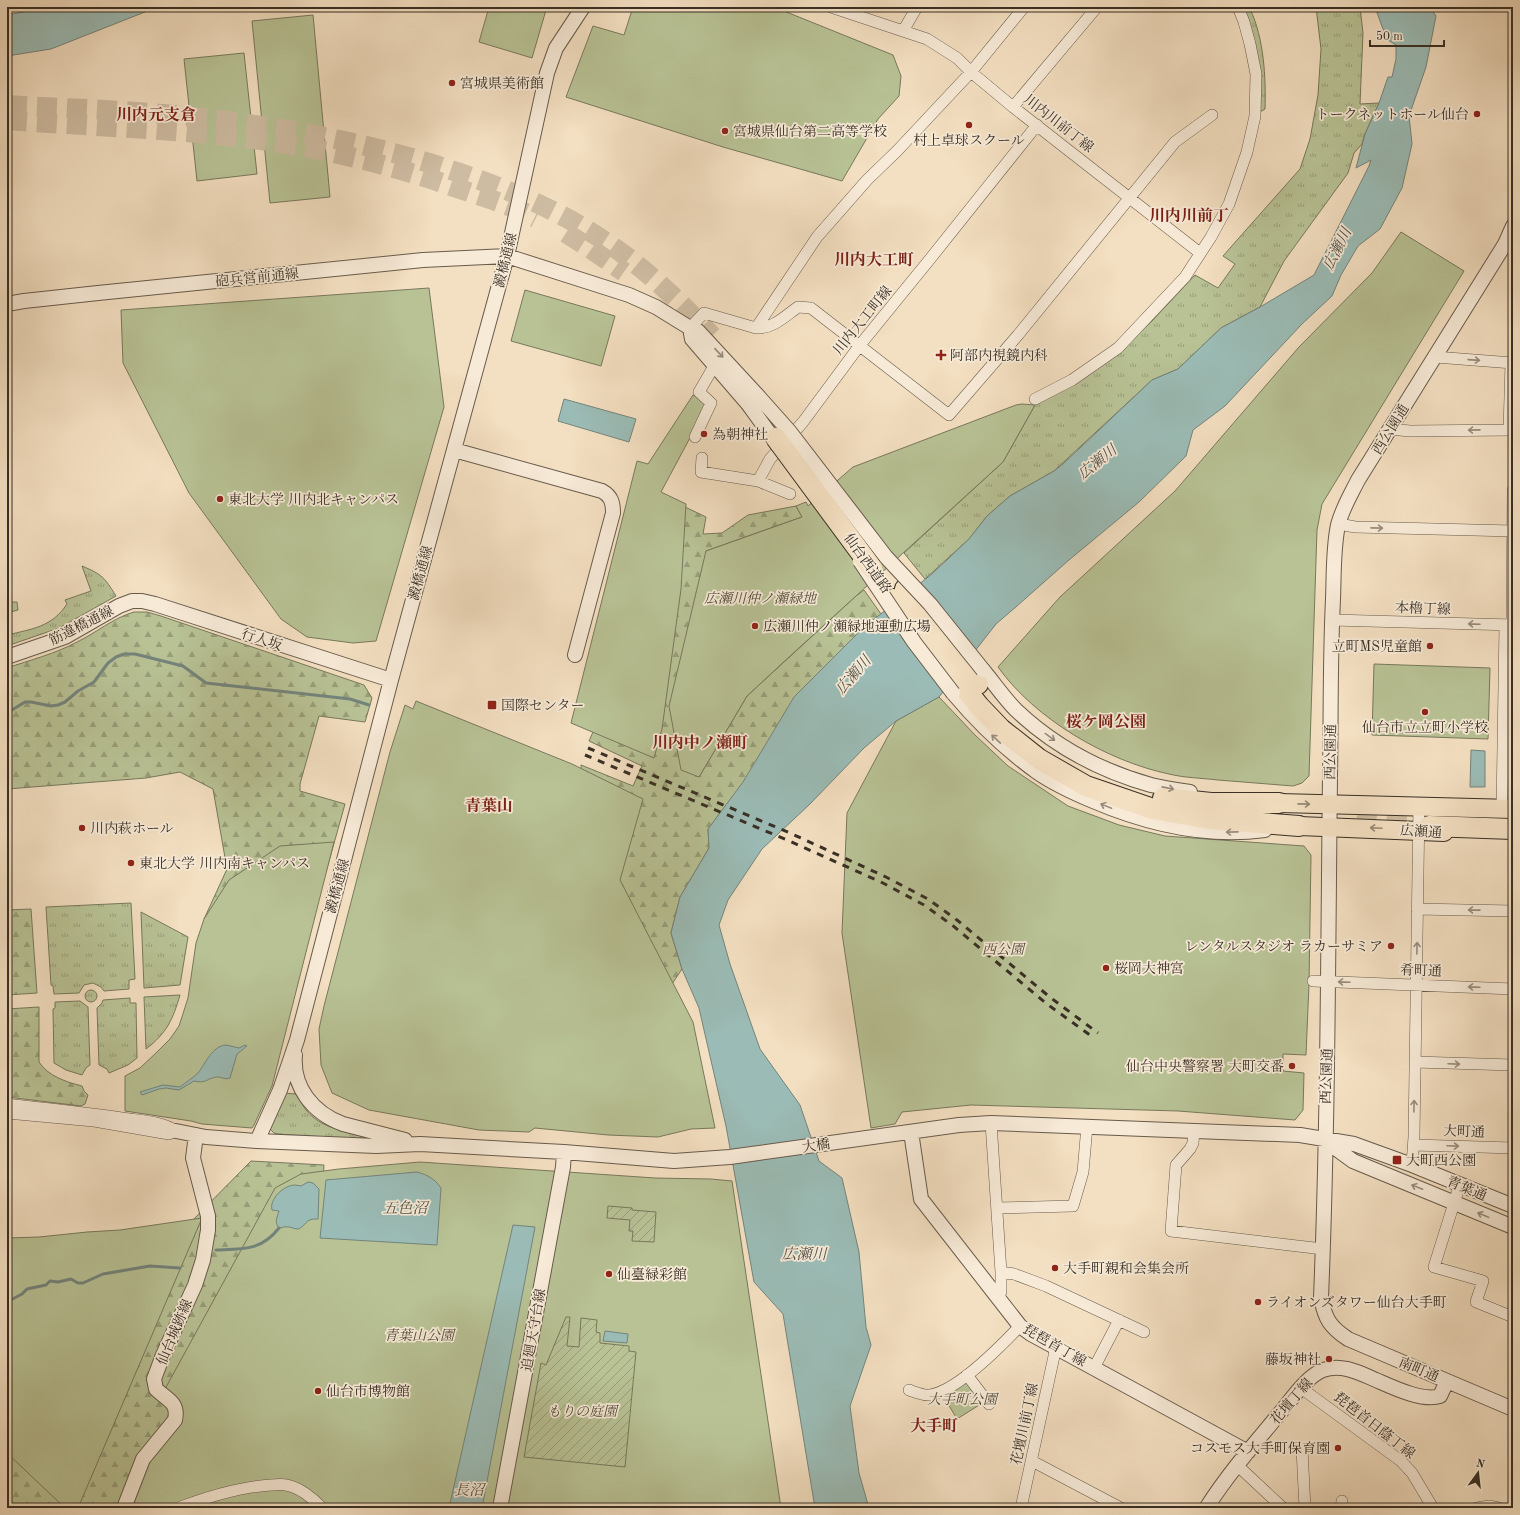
<svg xmlns="http://www.w3.org/2000/svg" width="1520" height="1515" viewBox="0 0 1520 1515" font-family="'Old Standard TT','Noto Serif JP',serif">
<style>
.grass{fill:url(#grass-tufts);stroke:#78785d}
.forest{fill:url(#forest-firs);stroke:#78785d}
.park{fill:#b8c295;stroke:#78785d}
.garden{fill:url(#garden-furrows);stroke:#78785d}
.water{fill:#9bbcb6;stroke:#74847c}
.lines{fill:none;stroke-linecap:round;stroke-linejoin:round}
.stream{stroke:#74847c;stroke-width:3}
.motorway-tunnel{stroke:#cebca2;stroke-width:20;stroke-dasharray:20 10;stroke-linecap:butt}
.minor-casing{stroke:#685b4c;stroke-width:12}
.tertiary-casing{stroke:#685b4c;stroke-width:16}
.trunk-casing{stroke:#392f25;stroke-width:20}
.motorway-casing{stroke:#392f25;stroke-width:22}
.minor{stroke:#f7ead7;stroke-width:11}
.tertiary{stroke:#f7ead7;stroke-width:14}
.trunk{stroke:#f3dfc1;stroke-width:18}
.motorway{stroke:#f3dfc1;stroke-width:20}
.rail{stroke:#392f25;stroke-width:3;stroke-dasharray:7 7;stroke-linecap:butt}
.tertiary-bridge-casing{stroke:#685b4c;stroke-width:16;stroke-linecap:butt}
.motorway-bridge-casing{stroke:#392f25;stroke-width:22;stroke-linecap:butt}
.tertiary-bridge{stroke:#f7ead7;stroke-width:14}
.motorway-bridge{stroke:#f3dfc1;stroke-width:20}
.oneway{stroke:#988c7e}
.oneway2{stroke:#968773}
.poi-dot{fill:#8f2418;stroke:#f7ead7;stroke-width:1.5}
.labels{text-anchor:middle;stroke-width:3.5;stroke-linejoin:round;paint-order:stroke}
.poi-label{font-size:14px;fill:#392f25;stroke:#f7ead7;text-anchor:start}
.street-label{font-size:14px;fill:#392f25;stroke:#f7ead7}
.park-label{font-size:14px;font-style:italic;fill:#524c3b;stroke:#f7ead7}
.water-label{font-size:15px;font-style:italic;fill:#525249;stroke:#f7ead7}
.quarter-label{font-size:16px;font-weight:bold;fill:#7a1f14;stroke:#f7ead7}
</style>
<defs>
<pattern id="grass-tufts" width="24" height="20" patternUnits="userSpaceOnUse"><rect width="24" height="20" fill="#b8c295"/><path d="M3 7l-1-3M5 7V3M7 7l1-3M15 17l-1-3M17 17v-4M19 17l1-3" fill="none" stroke="#979e79"/></pattern>
<pattern id="forest-firs" width="22" height="20" patternUnits="userSpaceOnUse"><rect width="22" height="20" fill="#b8c295"/><path d="M5 1l3.5 6h-7zM16 11l3.5 6h-7z" fill="#979e79"/></pattern>
<pattern id="garden-furrows" width="10" height="10" patternUnits="userSpaceOnUse"><rect width="10" height="10" fill="#b8c295"/><path d="M-1 1l2-2M0 10L10 0M9 11l2-2" fill="none" stroke="#979e79"/></pattern>
</defs>
<rect width="100%" height="100%" fill="#f3dfc1"/>
<filter id="stains"><feTurbulence type="fractalNoise" baseFrequency=".005" numOctaves="4"/><feColorMatrix values="0 0 0 0 .2 0 0 0 0 .09 0 0 0 0 .02 0 0 0 .5 -.17"/></filter>
<radialGradient id="worn" r=".72"><stop offset=".6" stop-color="#630" stop-opacity="0"/><stop offset="1" stop-color="#630" stop-opacity=".3"/></radialGradient>
<!-- grass -->
<path class="grass" d="M1316,7H1360L1363,33L1360,104L1379,103L1365,134L1362,144L1354,153L1348,173L1284,261L1260,307L1221,328L1178,369L1152,380L1054,471L1010,496L987,516L969,539L925,579L904,553L1003,462L1035,405L1077,383L1117,353L1152,321L1195,275L1218,288L1235,264L1223,256L1300,169L1310,139L1318,95L1321,49Z
M1250,9C1264,38 1266,78 1265,109L1260,112L1245,11Z
M82,566C103,575 104,577 116,596L59,628L7,646V635C32,629 52,627 67,604L65,600L91,591Z
M7,602H17L18,610L7,613Z
M131,903L135,979L129,980V989L104,991L101,987L93,983L84,985L79,993L54,994L53,986L51,985L46,907Z
M141,912L188,937L180,985L144,988Z
M85 996a6 6 0 1 1 12 0a6 6 0 1 1-12 0Z
M180,995C173,1019 167,1033 146,1049L144,997Z
M130,998V1003H136L137,1058L128,1065L109,1073L107,1069L99,1065L97,1008L102,1003L103,1000Z
M80,1001L88,1007L90,1065L86,1068L82,1075L66,1070L54,1063L53,1009L55,1008V1002Z
M284,1093L296,1094C301,1102 305,1111 313,1117C325,1128 345,1131 361,1135V1138L356,1139L278,1134L274,1133L270,1129Z"/>
<!-- forest -->
<path class="forest" d="M658,494L706,517L703,534L722,533L748,515L796,506L802,517L706,551L699,777L747,696L856,596L864,590L881,614L864,627L708,829L709,848L680,897L671,933L682,969L666,993L582,790L581,765L633,786L642,766L589,741L593,732L619,698Z
M134,612H147L161,616L364,685L372,698L365,722L319,716L300,784V791L345,804L326,872L302,874L235,921L204,919L227,869L213,789L180,772L146,778L7,789V668C30,660 55,654 77,642C96,633 113,618 134,612Z
M31,909L37,993L7,995V910Z
M39,1007V1062C48,1076 66,1082 82,1086L84,1091L88,1095L85,1104L81,1106L7,1097V1009Z
M251,1161L324,1165L319,1241L375,1508H7V1396L185,1228Z"/>
<!-- park -->
<path class="park" d="M489,7H534L546,10L532,58L479,42Z
M633,7H774L893,55L901,76L899,96L878,119L842,181L723,147L566,97L593,26L624,35Z
M313,15L330,197L270,203L252,21Z
M244,53L257,174L197,181L184,59Z
M1401,232L1464,271L1322,504L1317,530L1309,776L1302,783L1293,786C1268,784 1243,782 1218,780C1202,778 1185,778 1169,774C1107,761 1035,719 998,667L1060,597L1175,491L1299,347L1372,273Z
M429,288L444,407L376,641L353,643L307,637L281,619L189,493L123,363L121,310Z
M525,290L615,316L601,366L511,341Z
M693,395L703,400L706,408L661,492L686,504L681,589L662,729L654,758L571,723L637,461L648,464Z
M1022,404L1035,405L1003,462L789,657L747,696L699,777L681,770L669,706L706,551L802,517L796,506L806,502L808,506L853,467L1016,405Z
M1374,664L1490,668L1488,739L1372,735Z
M939,697L975,735L1008,766L1068,806L1119,825L1165,836L1304,846L1311,855L1309,984L1306,1055L1283,1054V1071L1304,1073L1303,1110L1295,1120L1178,1111L971,1105L902,1112L895,1124L871,1128L842,933L847,813L896,721Z
M416,701L572,764L643,799L620,880L693,1022L715,1128L691,1129L658,1137L608,1135L535,1128L529,1132L479,1130L369,1110L332,1093L321,1065L319,1029L324,1006L390,752L405,705L413,709Z
M334,842L272,1086L254,1125L252,1128L202,1124L191,1121L125,1111V1076L140,1068L157,1052L170,1039L179,1026L188,998L196,943L204,919L229,880L280,846Z
M420,1162L655,1178L711,1179L732,1181L781,1508H127L146,1461L172,1431L165,1389L275,1188L301,1174L339,1169Z
M202,1218L78,1508H65L7,1453V1238L39,1237L87,1232L120,1230Z
M966,1380L984,1402L957,1419L942,1394Z"/>
<!-- garden -->
<path class="garden" d="M608,1206L632,1208V1210L656,1212L654,1242L632,1241L633,1231H629L630,1220L607,1218Z
M566,1317H570L567,1346L579,1347L581,1318L597,1320L596,1332L600,1333V1343L629,1346V1351L636,1352L625,1467L524,1457L541,1363L546,1365Z"/>
<!-- water -->
<path class="water" d="M51,7H164L150,10L51,49L7,56V15Z
M1375,7H1430L1436,16L1426,67L1409,116L1412,144L1402,188L1380,229L1358,246L1341,275L1332,296L1302,324L1225,406L1193,430L1186,456L1139,502L1069,560L1017,606L996,624L939,697L896,721L864,748L810,804L762,849L728,900L719,925L730,964L760,1049L800,1105L819,1161L842,1178L859,1252L866,1327L871,1345L850,1406L859,1473L869,1508H815L783,1314L754,1282L726,1126L699,1008L682,969L671,933L680,897L709,848L708,829L743,782L794,697L864,627L932,574L969,539L987,516L1010,496L1054,471L1063,464L1152,380L1178,369L1221,328L1260,307L1314,275L1369,166L1371,160L1356,168L1365,134L1379,103L1388,77H1392L1396,59V45L1383,37V29Z
M564,399L636,419L629,442L558,421Z
M1471,750L1485,751V787H1470Z
M226,1045L239,1048L245,1045L247,1046L237,1054L230,1078C225,1080 222,1077 217,1077C207,1078 207,1084 194,1081L179,1090L166,1088L159,1089L142,1095L140,1092L163,1085L180,1087C186,1082 193,1078 198,1073C206,1063 212,1046 226,1045Z
M417,1172C428,1175 435,1179 441,1188L437,1245L320,1238L326,1180Z
M308,1182L313,1183L319,1189L318,1219C304,1218 306,1227 298,1229C294,1229 292,1227 288,1227C285,1226 282,1228 279,1228C274,1222 277,1218 279,1211L272,1210C269,1199 284,1185 295,1185C297,1185 299,1186 301,1186Z
M513,1225L535,1227L482,1508H449Z
M605,1331L628,1334L627,1343L603,1341Z"/>
<g class="lines">
<!-- stream -->
<path class="stream" d="M7,713L25,702H31L51,706L58,705L65,702L78,691L94,682L108,663L116,657L124,654H135L183,666L206,683L350,699L369,705
M216,1250C243,1249 261,1251 279,1228
M7,1302L22,1294L27,1289L46,1285L50,1281L58,1282L71,1279L78,1283H83L103,1274L150,1266L180,1268"/>
<!-- motorway-tunnel -->
<path class="motorway-tunnel" d="M7,105C72,109 138,110 202,118C289,128 374,144 457,172C507,189 556,209 600,238C642,265 678,300 712,336
M7,120C96,127 186,129 275,142C337,152 398,167 457,188C483,197 511,205 536,218
M566,233L591,249L624,272
M1357,813L1430,818"/>
<defs>
<path id="minor" d="M831,7L927,39L957,58L971,72L1013,107L1200,253
M903,31L917,7
M1013,107L1097,7
M690,328L704,313L756,328C773,329 785,316 798,307L811,308L949,415L1018,335L1175,142L1212,115
M756,328L817,237L867,180L897,151L971,72L1024,7
M1435,357L1513,363
M1035,399L1072,380L1118,348L1185,277L1211,237L1229,204L1247,152L1255,116L1256,74L1250,44L1244,22L1238,7
M1390,429L1410,431L1513,430
M1509,430L1511,363
M695,437L711,403L699,392L714,366
M702,458L701,472L758,481L770,459L803,422L860,345L930,259L1037,125
M758,481L790,494
M1339,524L1355,527L1513,531
M1332,620L1513,625
M1512,625L1513,490
M1502,808L1505,625
M1417,909L1513,911
M1313,981L1513,989
M1415,1062L1513,1065
M7,1104C48,1109 88,1113 129,1119C144,1121 163,1122 176,1131L169,1134L94,1121L7,1113
M991,1123L1001,1272V1291L999,1298
M1194,1131L1193,1143L1190,1149L1176,1165L1171,1231L1323,1249
M1414,1145L1513,1148
M1412,1165L1414,1137L1419,806
M1460,1184L1434,1267L1483,1281L1476,1302L1513,1317
M997,1208L1073,1206L1083,1172L1087,1126
M1001,1272L1014,1274L1046,1286L1144,1332
M1094,1368L1119,1320
M967,1375L989,1404
M1301,1388L1401,1461L1412,1473L1433,1508
M909,1390C915,1392 924,1396 930,1395C957,1391 1001,1346 1020,1326
M1302,1449L1305,1508
M1032,1461L1121,1508
M1237,1465L1283,1508
M178,1508C207,1497 239,1487 271,1485C275,1485 281,1484 286,1485C299,1487 313,1498 322,1508
M1021,1508L1056,1347
M1341,1508L1342,1501
M1477,1508L1489,1506L1499,1508"/>
<path id="tertiary" d="M1513,226L1505,244L1358,480C1351,494 1342,509 1338,525C1333,549 1334,575 1333,599C1330,659 1331,718 1330,777C1328,951 1328,1124 1321,1298C1325,1319 1330,1327 1348,1339L1513,1409
M7,304L24,301L98,293L423,260L507,256L629,295L656,307L690,328L698,331L758,396
M690,328L692,339L748,404
M454,450L602,491C611,496 613,502 613,513L575,655
M7,657L65,637L119,606L132,601H142L155,604L391,680
M983,670C994,683 1004,698 1016,710C1054,746 1101,771 1151,785C1164,788 1177,790 1190,792
M953,693C978,723 1005,749 1037,772C1054,784 1074,793 1093,801C1147,824 1206,838 1265,830
M295,1055C292,1087 313,1113 343,1124L405,1140
M176,1131L206,1137L257,1141L376,1146L420,1144L564,1152L674,1161L730,1157L959,1125L991,1123L1300,1135L1354,1144L1412,1165L1513,1206
M911,1132L921,1199L1020,1326L1031,1334L1248,1452
M257,1141L280,1090L297,1040L391,680L507,256L547,73L556,48L583,7
M1327,1142L1353,1161L1513,1227
M124,1508L143,1459L175,1420C179,1402 167,1400 156,1389L154,1379L163,1355L195,1285L203,1260L208,1230V1216L193,1158L196,1135
M500,1508L563,1167L564,1152
M1208,1508L1207,1507C1228,1474 1255,1443 1280,1413C1291,1400 1307,1376 1323,1370C1341,1363 1360,1373 1376,1380C1392,1387 1423,1402 1440,1396L1447,1381"/>
<path id="trunk" d="M1279,803L1513,809
M1299,826L1444,832"/>
<path id="motorway" d="M905,589L978,684
M893,599L979,706L1001,729L1039,759L1086,786L1153,809L1209,819L1299,826
M1163,798L1211,803H1279
M1429,826L1513,829"/>
</defs>
<!-- minor casing -->
<use href="#minor" class="minor-casing"/>
<!-- tertiary casing -->
<use href="#tertiary" class="tertiary-casing"/>
<!-- trunk casing -->
<use href="#trunk" class="trunk-casing"/>
<!-- motorway casing -->
<use href="#motorway" class="motorway-casing"/>
<!-- minor -->
<use href="#minor" class="minor"/>
<!-- tertiary -->
<use href="#tertiary" class="tertiary"/>
<!-- trunk -->
<use href="#trunk" class="trunk"/>
<!-- motorway -->
<use href="#motorway" class="motorway"/>
<!-- rail -->
<path class="rail" d="M588,748L790,833L886,877L928,899L957,920L1051,998L1098,1033
M585,755L787,840L883,883L924,905L952,925L1047,1004L1094,1038"/>
<defs>
<path id="tertiary-bridge" d="M758,396L790,432L886,557L930,604L983,670
M748,404L780,448
M860,561L914,642L953,693"/>
<path id="motorway-bridge" d="M776,438L872,568"/>
</defs>
<!-- tertiary-bridge casing -->
<use href="#tertiary-bridge" class="tertiary-bridge-casing"/>
<!-- motorway-bridge casing -->
<use href="#motorway-bridge" class="motorway-bridge-casing"/>
<!-- tertiary-bridge -->
<use href="#tertiary-bridge" class="tertiary-bridge"/>
<!-- motorway-bridge -->
<use href="#motorway-bridge" class="motorway-bridge"/>
</g>
<!-- one-way arrows -->
<defs><path id="oneway-shaft" d="M-6 0H5M1.5-3L5.5 0L1.5 3" fill="none" stroke-width="1.6" stroke-linecap="round" stroke-linejoin="round"/></defs>
<g class="oneway">
<use href="#oneway-shaft" transform="translate(719 353) rotate(47)"/>
<use href="#oneway-shaft" transform="translate(1474 360) rotate(4)"/>
<use href="#oneway-shaft" transform="translate(1474 430) rotate(179)"/>
<use href="#oneway-shaft" transform="translate(1377 528) rotate(1)"/>
<use href="#oneway-shaft" transform="translate(1474 624) rotate(-178)"/>
<use href="#oneway-shaft" transform="translate(1050 737) rotate(36)"/>
<use href="#oneway-shaft" transform="translate(996 739) rotate(-137)"/>
<use href="#oneway-shaft" transform="translate(1168 788) rotate(11)"/>
<use href="#oneway-shaft" transform="translate(1106 806) rotate(-158)"/>
<use href="#oneway-shaft" transform="translate(1232 832) rotate(179)"/>
<use href="#oneway-shaft" transform="translate(1474 910) rotate(-179)"/>
<use href="#oneway-shaft" transform="translate(1417 948) rotate(-89)"/>
<use href="#oneway-shaft" transform="translate(1344 982) rotate(-178)"/>
<use href="#oneway-shaft" transform="translate(1474 987) rotate(-178)"/>
<use href="#oneway-shaft" transform="translate(1454 1064) rotate(2)"/>
<use href="#oneway-shaft" transform="translate(1414 1106) rotate(-89)"/>
<use href="#oneway-shaft" transform="translate(1453 1146) rotate(2)"/>
<use href="#oneway-shaft" transform="translate(1417 1187) rotate(-158)"/>
<use href="#oneway-shaft" transform="translate(1483 1215) rotate(-157)"/>
</g>
<g class="oneway2">
<use href="#oneway-shaft" transform="translate(1304 804) rotate(1)"/>
<use href="#oneway-shaft" transform="translate(1376 828) rotate(-177)"/>
</g>
<!-- markers -->
<g class="poi-dot">
<circle cx="452" cy="83" r="4"/>
<circle cx="1477" cy="114" r="4"/>
<circle cx="969" cy="125" r="4"/>
<circle cx="725" cy="131" r="4"/>
<path d="M939 349h4v4h4v4h-4v4h-4v-4h-4v-4h4z"/>
<circle cx="704" cy="434" r="4"/>
<circle cx="220" cy="499" r="4"/>
<circle cx="755" cy="626" r="4"/>
<circle cx="1430" cy="646" r="4"/>
<rect x="487" y="700" width="10" height="10" rx="2"/>
<circle cx="1425" cy="712" r="4"/>
<circle cx="82" cy="828" r="4"/>
<circle cx="131" cy="863" r="4"/>
<circle cx="1391" cy="946" r="4"/>
<circle cx="1106" cy="968" r="4"/>
<circle cx="1292" cy="1066" r="4"/>
<rect x="1392" y="1155" width="10" height="10" rx="2"/>
<circle cx="1055" cy="1268" r="4"/>
<circle cx="609" cy="1274" r="4"/>
<circle cx="1258" cy="1302" r="4"/>
<circle cx="1329" cy="1359" r="4"/>
<circle cx="318" cy="1391" r="4"/>
<circle cx="1338" cy="1448" r="4"/>
</g>
<g class="labels">
<!-- poi labels -->
<g class="poi-label">
<text x="460" y="88">宮城県美術館</text>
<text x="1469" y="119" text-anchor="end">トークネットホール仙台</text>
<text x="733" y="136">宮城県仙台第二高等学校</text>
<text x="969" y="145" text-anchor="middle">村上卓球スクール</text>
<text x="950" y="360">阿部内視鏡内科</text>
<text x="712" y="439">為朝神社</text>
<text x="228" y="504">東北大学 川内北キャンパス</text>
<text x="763" y="631">広瀬川仲ノ瀬緑地運動広場</text>
<text x="1422" y="651" text-anchor="end">立町MS児童館</text>
<text x="501" y="710">国際センター</text>
<text x="1425" y="732" text-anchor="middle">仙台市立立町小学校</text>
<text x="90" y="833">川内萩ホール</text>
<text x="139" y="868">東北大学 川内南キャンパス</text>
<text x="1383" y="951" text-anchor="end">レンタルスタジオ ラカーサミア</text>
<text x="1114" y="973">桜岡大神宮</text>
<text x="1284" y="1071" text-anchor="end">仙台中央警察署 大町交番</text>
<text x="1406" y="1165">大町西公園</text>
<text x="1063" y="1273">大手町親和会集会所</text>
<text x="617" y="1279">仙臺緑彩館</text>
<text x="1266" y="1307">ライオンズタワー仙台大手町</text>
<text x="1321" y="1364" text-anchor="end">藤坂神社</text>
<text x="326" y="1396">仙台市博物館</text>
<text x="1330" y="1453" text-anchor="end">コスモス大手町保育園</text>
</g>
<!-- street labels -->
<g class="street-label">
<text transform="translate(1059 123) rotate(38)" y="5">川内川前丁線</text>
<text transform="translate(505 260) rotate(-76)" y="5">澱橋通線</text>
<text transform="translate(257 277) rotate(-6)" y="5">砲兵営前通線</text>
<text transform="translate(862 320) rotate(-51)" y="5">川内大工町線</text>
<text transform="translate(1390 429) rotate(-58)" y="5">西公園通</text>
<text transform="translate(868 563) rotate(54)" y="5">仙台西道路</text>
<text transform="translate(420 573) rotate(-75)" y="5">澱橋通線</text>
<text transform="translate(1423 608) rotate(2)" y="5">本櫓丁線</text>
<text transform="translate(81 625) rotate(-27)" y="5">筋違橋通線</text>
<text transform="translate(262 639) rotate(18)" y="5">行人坂</text>
<text transform="translate(1330 752) rotate(-89)" y="5">西公園通</text>
<text transform="translate(1421 831) rotate(4)" y="5">広瀬通</text>
<text transform="translate(337 886) rotate(-75)" y="5">澱橋通線</text>
<text transform="translate(1421 970) rotate(2)" y="5">肴町通</text>
<text transform="translate(1326 1076) rotate(-88)" y="5">西公園通</text>
<text transform="translate(1464 1131) rotate(2)" y="5">大町通</text>
<text transform="translate(816 1145) rotate(-8)" y="5">大橋</text>
<text transform="translate(1467 1188) rotate(22)" y="5">青葉通</text>
<text transform="translate(533 1330) rotate(-80)" y="5">追廻天守台線</text>
<text transform="translate(174 1332) rotate(-67)" y="5">仙台城跡線</text>
<text transform="translate(1055 1345) rotate(30)" y="5">琵琶首丁線</text>
<text transform="translate(1419 1369) rotate(23)" y="5">南町通</text>
<text transform="translate(1291 1401) rotate(-49)" y="5">花壇丁線</text>
<text transform="translate(1024 1424) rotate(-78)" y="5">花壇川前丁線</text>
<text transform="translate(1375 1425) rotate(38)" y="5">琵琶首日蔭丁線</text>
</g>
<!-- park labels -->
<g class="park-label">
<text x="760" y="603">広瀬川仲ノ瀬緑地</text>
<text x="1003" y="954">西公園</text>
<text x="419" y="1340">青葉山公園</text>
<text x="962" y="1404">大手町公園</text>
<text x="582" y="1416">もりの庭園</text>
</g>
<!-- water labels -->
<g class="water-label">
<text transform="translate(1337 249) rotate(-63)" y="5">広瀬川</text>
<text transform="translate(1097 462) rotate(-39)" y="5">広瀬川</text>
<text transform="translate(853 675) rotate(-49)" y="5">広瀬川</text>
<text x="405" y="1213">五色沼</text>
<text x="804" y="1259">広瀬川</text>
<text x="469" y="1495">長沼</text>
</g>
<!-- quarter labels -->
<g class="quarter-label">
<text x="156" y="120">川内元支倉</text>
<text x="1189" y="221">川内川前丁</text>
<text x="874" y="265">川内大工町</text>
<text x="1106" y="727">桜ケ岡公園</text>
<text x="700" y="748">川内中ノ瀬町</text>
<text x="489" y="811">青葉山</text>
<text x="934" y="1431">大手町</text>
</g>
</g>
<!-- margin -->
<rect width="1520" height="1515" fill="none" stroke="#f3dfc1" stroke-width="24"/>
<rect x="8" y="8" width="1504" height="1499" fill="none" stroke="#392f25" stroke-width="2"/>
<rect x="12" y="12" width="1496" height="1491" fill="none" stroke="#392f25"/>
<!-- north arrow -->
<g transform="translate(1478 1473) rotate(15)" stroke="#f7ead7" stroke-width="3" paint-order="stroke">
<path d="M0-3L7 15L0 10L-7 15Z" fill="#392f25"/>
<text y="-6" font-size="11" font-weight="bold" text-anchor="middle" fill="#392f25">N</text>
</g>
<!-- scale -->
<path d="M1370 40v6h74v-6" fill="none" stroke="#392f25" stroke-width="2"/>
<text x="1376" y="40" font-size="12" fill="#392f25" stroke="#f7ead7" stroke-width="3" paint-order="stroke">50 m</text>
<rect width="100%" height="100%" filter="url(#stains)"/>
<rect width="100%" height="100%" fill="url(#worn)"/>
</svg>
